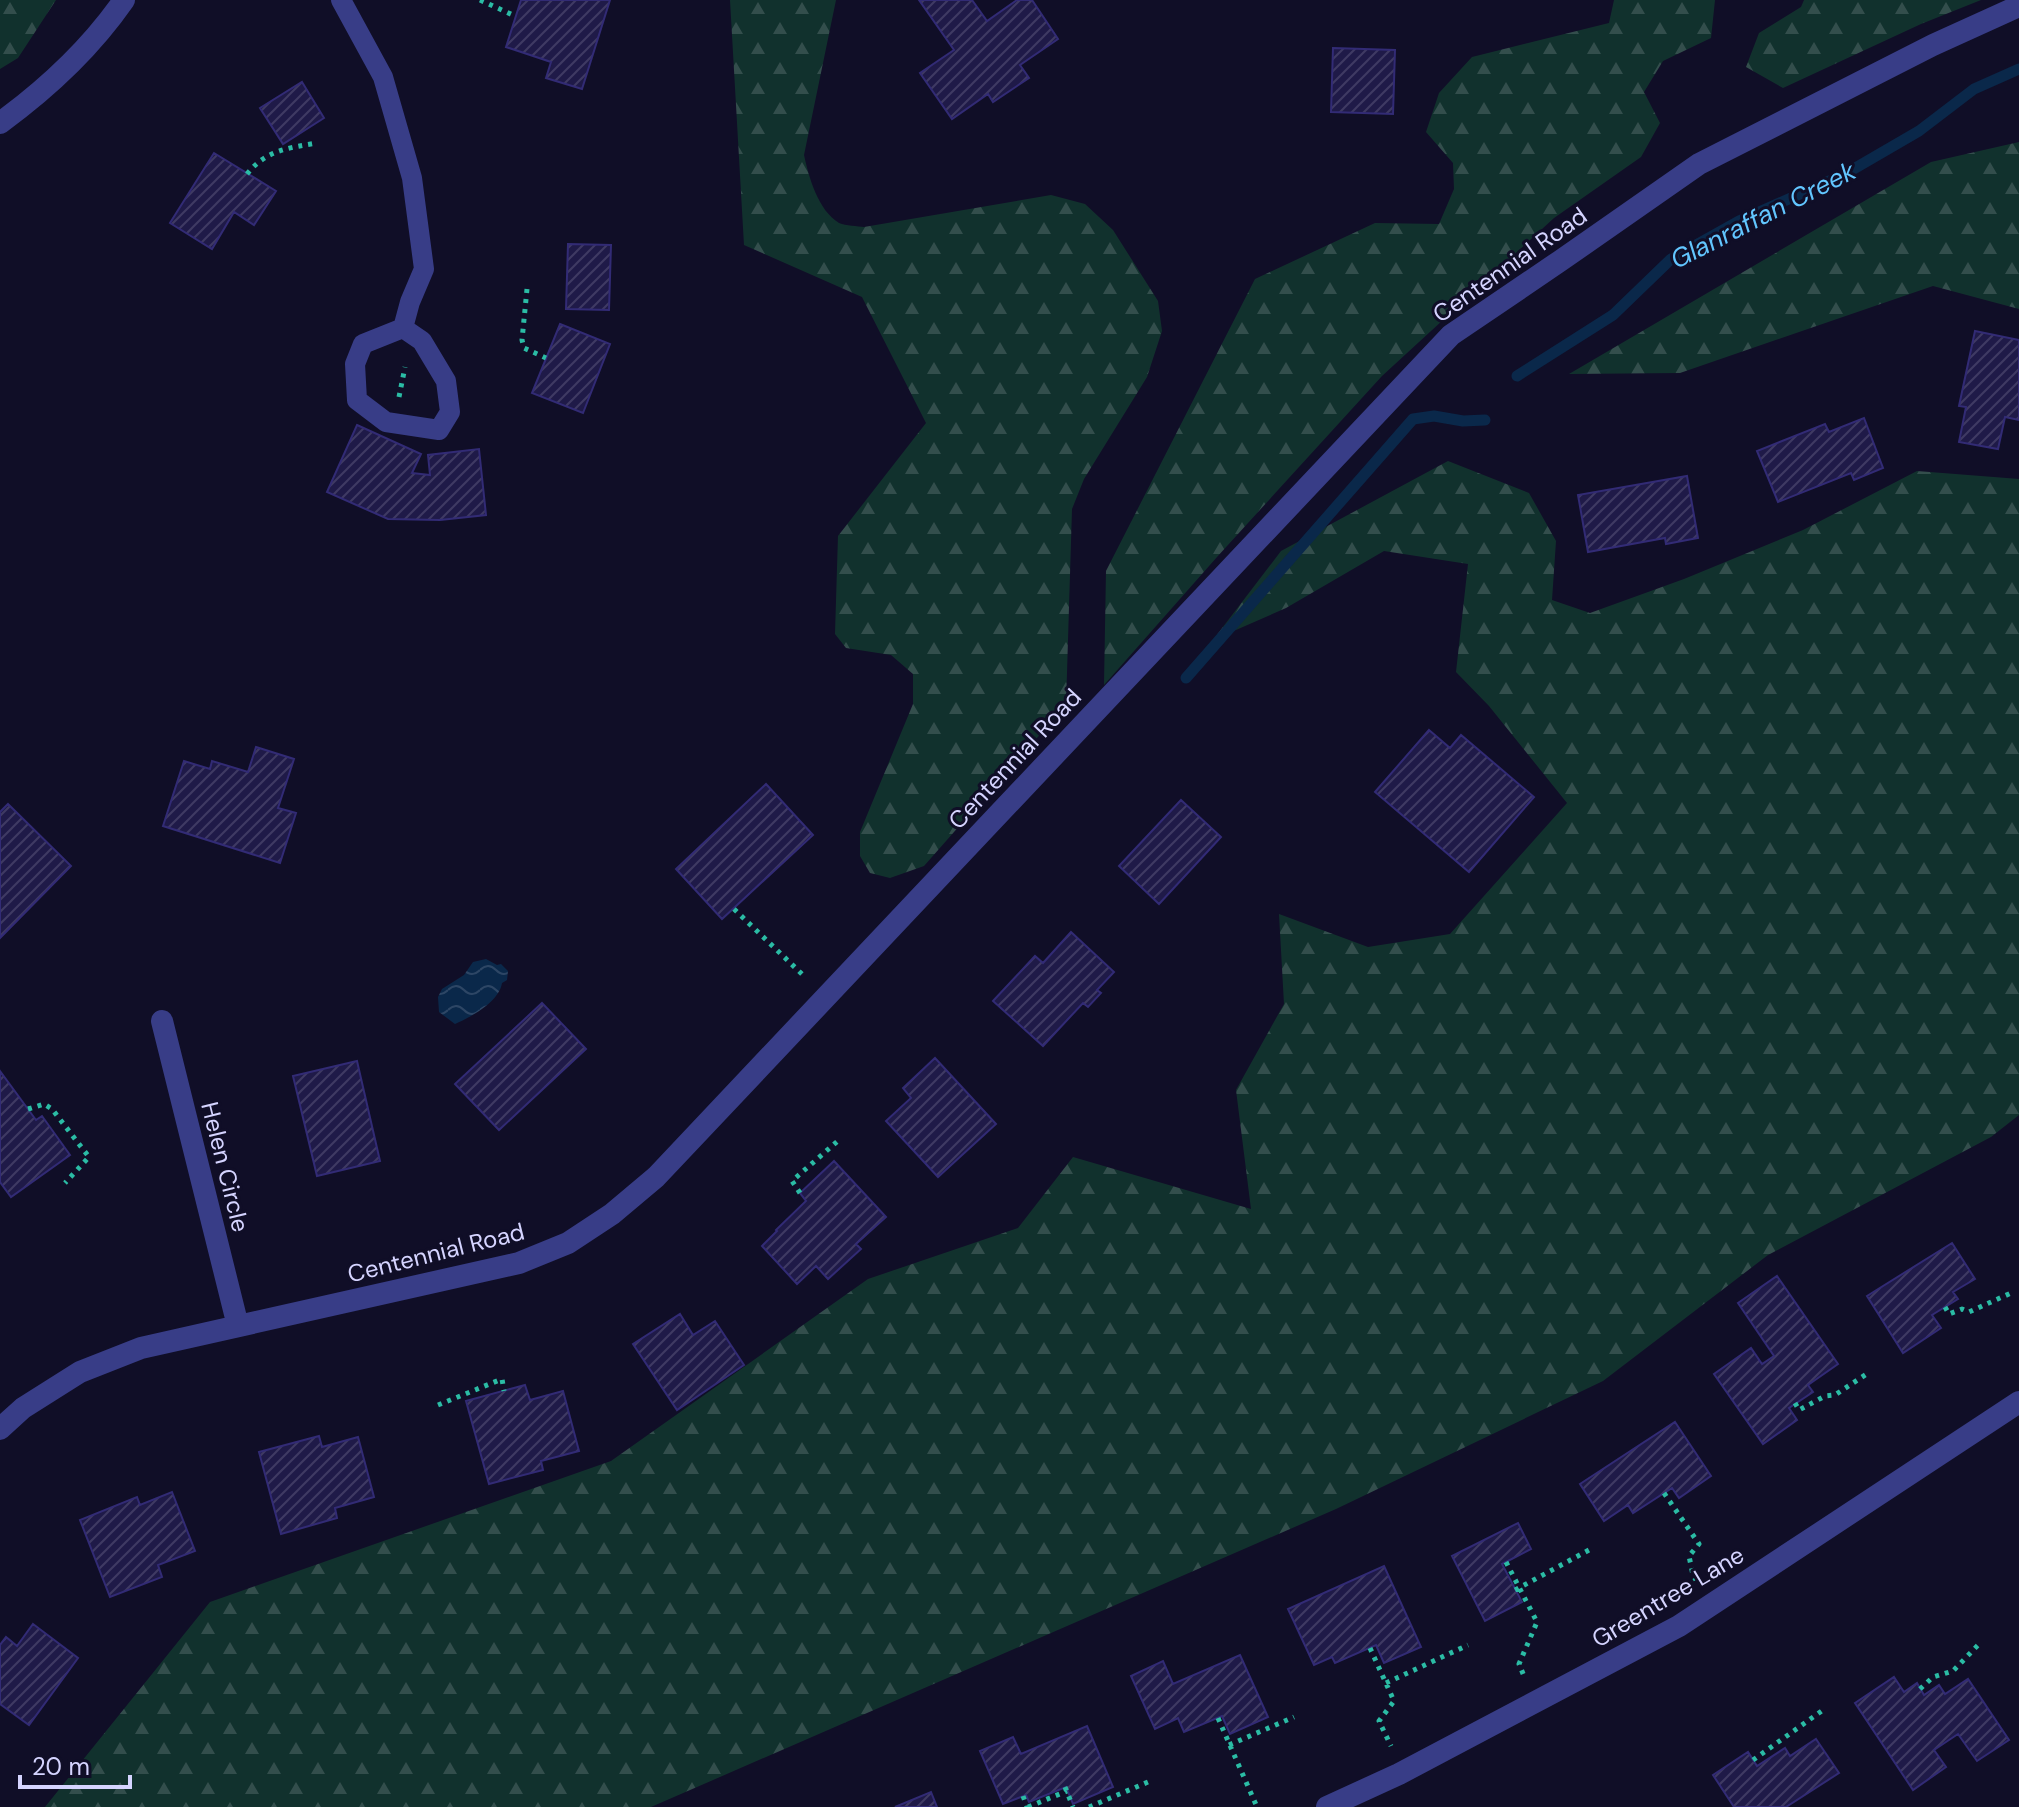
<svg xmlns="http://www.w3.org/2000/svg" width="2019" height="1807" viewBox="0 0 2019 1807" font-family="'DM Sans',sans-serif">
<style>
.forest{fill:url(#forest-firs)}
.water{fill:url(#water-waves)}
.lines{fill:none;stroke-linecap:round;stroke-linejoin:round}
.stream{stroke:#0a284a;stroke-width:11}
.building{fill:url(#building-hatch);stroke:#322b75;stroke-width:2}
.path{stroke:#2bbca5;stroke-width:5;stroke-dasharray:4 6;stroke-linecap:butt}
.service{stroke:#383d87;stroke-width:20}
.minor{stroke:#383d87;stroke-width:22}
.tertiary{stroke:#383d87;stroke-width:22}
.labels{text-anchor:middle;stroke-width:6;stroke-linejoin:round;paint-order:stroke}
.street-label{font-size:24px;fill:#d5d4ff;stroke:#100e27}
.water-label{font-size:26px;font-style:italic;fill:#62c6ff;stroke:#100e27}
</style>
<defs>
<pattern id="forest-firs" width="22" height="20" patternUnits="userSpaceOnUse" patternTransform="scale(2)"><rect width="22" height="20" fill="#11312d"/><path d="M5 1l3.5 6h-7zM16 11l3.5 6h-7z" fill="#334e4c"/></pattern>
<pattern id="water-waves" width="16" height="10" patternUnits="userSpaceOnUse" patternTransform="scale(2)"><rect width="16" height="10" fill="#0a284a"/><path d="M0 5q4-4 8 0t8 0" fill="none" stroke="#2d4665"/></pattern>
<pattern id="building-hatch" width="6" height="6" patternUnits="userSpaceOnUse" patternTransform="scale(2)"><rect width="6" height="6" fill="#1f1a48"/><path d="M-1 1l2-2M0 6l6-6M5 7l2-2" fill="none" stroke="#3f3a63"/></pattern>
</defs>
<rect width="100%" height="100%" fill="#100e27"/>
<!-- forest -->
<path class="forest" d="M0,0H56L18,58L0,69Z
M730,0H836L804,155C809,178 818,210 839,223C846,226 857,226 864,227L1051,195L1085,204L1113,230L1158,301L1162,331L1147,377L1084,479L1072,509L1066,705L924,866L890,878L870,873L860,856V832L913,704V674L891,655L846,648L835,634L838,536L926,423L862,297L744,245Z
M1614,0H1715L1711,38L1663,61L1644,92L1660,123L1641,157L1554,218L1382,376L1217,557L1104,685L1106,571L1255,279L1375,223L1439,224L1454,189L1453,163L1426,132L1439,93L1472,57L1609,23Z
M1804,0H1981L1921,24L1783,88L1746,67L1759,33L1801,7Z
M2019,142V309L1933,286L1680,373L1569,374L1931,162Z
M1448,461L1529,493L1556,541L1552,600L1590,613L1684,579L1803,530L1917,471L2019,479V1115L1991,1137L1768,1255L1603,1381L1336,1509L651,1807H45L210,1602L611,1461L868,1279L1018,1228L1073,1157L1251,1209L1236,1090L1284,1004L1279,914L1368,947L1450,934L1567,803L1489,706L1456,672L1468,564L1384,551L1286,608L1213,640L1281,551Z"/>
<!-- water -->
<path class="water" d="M486,959L497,965L501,964L508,971L507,980L502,983C499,1002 471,1017 455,1024L439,1012L438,997L442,989L464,975L473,962Z"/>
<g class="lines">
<!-- stream -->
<path class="stream" d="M1517,376L1613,315L1671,259L1739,221L1845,174L1919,131L1974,89L2019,69
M1186,678L1413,419L1434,416L1463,421L1485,420"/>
</g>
<!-- building -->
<path class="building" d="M521,0H610L582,89L546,78L551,62L506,47Z
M919,0H972L987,21L1017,0H1032L1058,39L1020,65L1029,78L993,102L988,94L952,119L920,73L954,50Z
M1333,48L1395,50L1393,114L1331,112Z
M302,82L324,118L283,144L260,108Z
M214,153L276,191L254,225L234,212L212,249L170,223Z
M568,244L611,245L609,310L566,309Z
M560,324L610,344L583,413L532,393Z
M1975,331L2019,340V420L2005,417L1998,449L1959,442L1966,407L1959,406Z
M1864,418L1883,468L1854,480L1851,473L1778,502L1757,451L1825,424L1829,432Z
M357,425L421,454L412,473L430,475L428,455L479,449L486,515L440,520L388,519L327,492Z
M1687,476L1698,538L1666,544L1665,538L1588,552L1578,495Z
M1429,730L1450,748L1461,735L1534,797L1469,872L1375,792Z
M256,747L294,759L278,808L296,813L280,863L163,826L184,761L210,769L212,761L248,772Z
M766,784L813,835L722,919L676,869Z
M1181,800L1221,837L1159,904L1119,866Z
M8,804L71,866L0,938V812Z
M1071,932L1114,972L1097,990L1101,993L1088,1007L1083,1003L1043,1046L993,1001L1035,956L1043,963Z
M542,1003L586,1049L499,1130L455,1084Z
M935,1058L996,1124L938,1177L886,1121L911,1098L903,1088Z
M357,1061L380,1161L317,1176L293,1076Z
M0,1071L36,1120L42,1116L70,1155L11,1197L0,1182Z
M834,1161L886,1217L856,1244L861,1249L828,1279L816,1266L797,1284L762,1246L777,1231L776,1230L806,1201L800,1193Z
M1952,1243L1975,1279L1953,1292L1958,1299L1932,1315L1941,1328L1903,1353L1867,1296Z
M1777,1276L1838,1364L1808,1385L1813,1392L1789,1408L1797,1420L1763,1444L1714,1374L1751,1348L1762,1364L1774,1356L1738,1303Z
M680,1314L693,1335L715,1321L744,1365L677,1410L633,1344Z
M525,1385L530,1400L563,1391L579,1451L541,1461L543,1470L489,1484L466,1401Z
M1675,1422L1711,1476L1679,1498L1672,1488L1633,1513L1628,1505L1604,1521L1580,1484Z
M319,1436L322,1447L358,1437L374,1497L335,1508L337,1518L281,1534L259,1452Z
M172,1492L195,1551L158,1565L162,1577L110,1597L80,1520L137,1497L140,1505Z
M1518,1523L1531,1549L1502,1564L1522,1602L1485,1621L1452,1556Z
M1384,1566L1421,1647L1384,1663L1376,1645L1335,1663L1332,1657L1314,1665L1288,1609Z
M33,1624L78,1658L29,1725L0,1704V1645L6,1637L17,1646Z
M1240,1655L1268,1717L1230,1734L1222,1716L1184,1732L1178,1718L1155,1729L1131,1676L1163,1661L1173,1684Z
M1894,1677L1904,1692L1917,1683L1924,1695L1939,1685L1945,1694L1968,1679L2009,1740L1977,1761L1958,1734L1934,1750L1946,1767L1913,1790L1855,1703Z
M1087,1726L1113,1787L1073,1804L1066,1787L1029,1802L1026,1795L1003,1804L980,1751L1013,1737L1021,1754Z
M1816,1739L1839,1773L1786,1807H1734L1713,1775L1748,1752L1757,1766L1785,1748L1790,1756Z
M931,1792L937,1807H895Z"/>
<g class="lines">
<!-- path -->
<path class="path" d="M480,0L515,16
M247,174C266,150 288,148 317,143
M527,289L522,340L524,348L546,358
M399,397L405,367
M734,909L805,977
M28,1109L44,1104L52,1109L89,1157L65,1183
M800,1193L792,1181L840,1139
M1945,1307L1949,1314L1962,1309L1969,1312L2011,1293
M1795,1403L1799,1410L1825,1396L1835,1395L1868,1373
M438,1405L502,1379L504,1391
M1664,1493L1699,1544L1689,1556L1693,1575L1696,1580
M1506,1562L1537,1622L1519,1664L1524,1676
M1515,1590L1589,1550
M1370,1648L1394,1701L1379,1721L1391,1746
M1386,1683L1468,1645
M1920,1689L1933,1677L1953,1671L1980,1643
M1218,1718L1257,1807
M1229,1745L1294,1717
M1753,1760L1823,1710
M1065,1787L1073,1807
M1023,1796L1027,1807
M1028,1807L1067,1791
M1089,1807L1148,1782"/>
<!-- service -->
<path class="service" d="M341,0L383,77L412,178L424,269L410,302L403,328
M403,328L422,341L446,381L450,412L439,430L386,422L357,400L355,364L363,344Z"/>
<!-- minor -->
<path class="minor" d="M162,1021L238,1326
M0,1429L23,1408L80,1372L141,1348L519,1263L568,1243L612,1214L656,1177L1451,335L1560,261L1699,164L1933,45L2019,6
M1327,1807L1399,1774L1679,1626L2019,1402"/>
<!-- tertiary -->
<path class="tertiary" d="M0,123C48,88 90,49 124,0"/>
</g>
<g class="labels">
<!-- street labels -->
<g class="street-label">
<text transform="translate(1510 265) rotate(-35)" y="8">Centennial Road</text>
<text transform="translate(1015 759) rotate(-47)" y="8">Centennial Road</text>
<text transform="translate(225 1167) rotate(76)" y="8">Helen Circle</text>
<text transform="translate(436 1253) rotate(-14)" y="8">Centennial Road</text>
<text transform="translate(1668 1597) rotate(-31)" y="8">Greentree Lane</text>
</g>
<!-- water labels -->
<g class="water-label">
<text transform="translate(1763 215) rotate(-27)" y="9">Glanraffan Creek</text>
</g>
</g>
<!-- scale -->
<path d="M20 1775v12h110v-12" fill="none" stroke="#d5d4ff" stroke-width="4"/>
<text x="32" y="1775" font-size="24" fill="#d5d4ff" stroke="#100e27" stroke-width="6" paint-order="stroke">20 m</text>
</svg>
